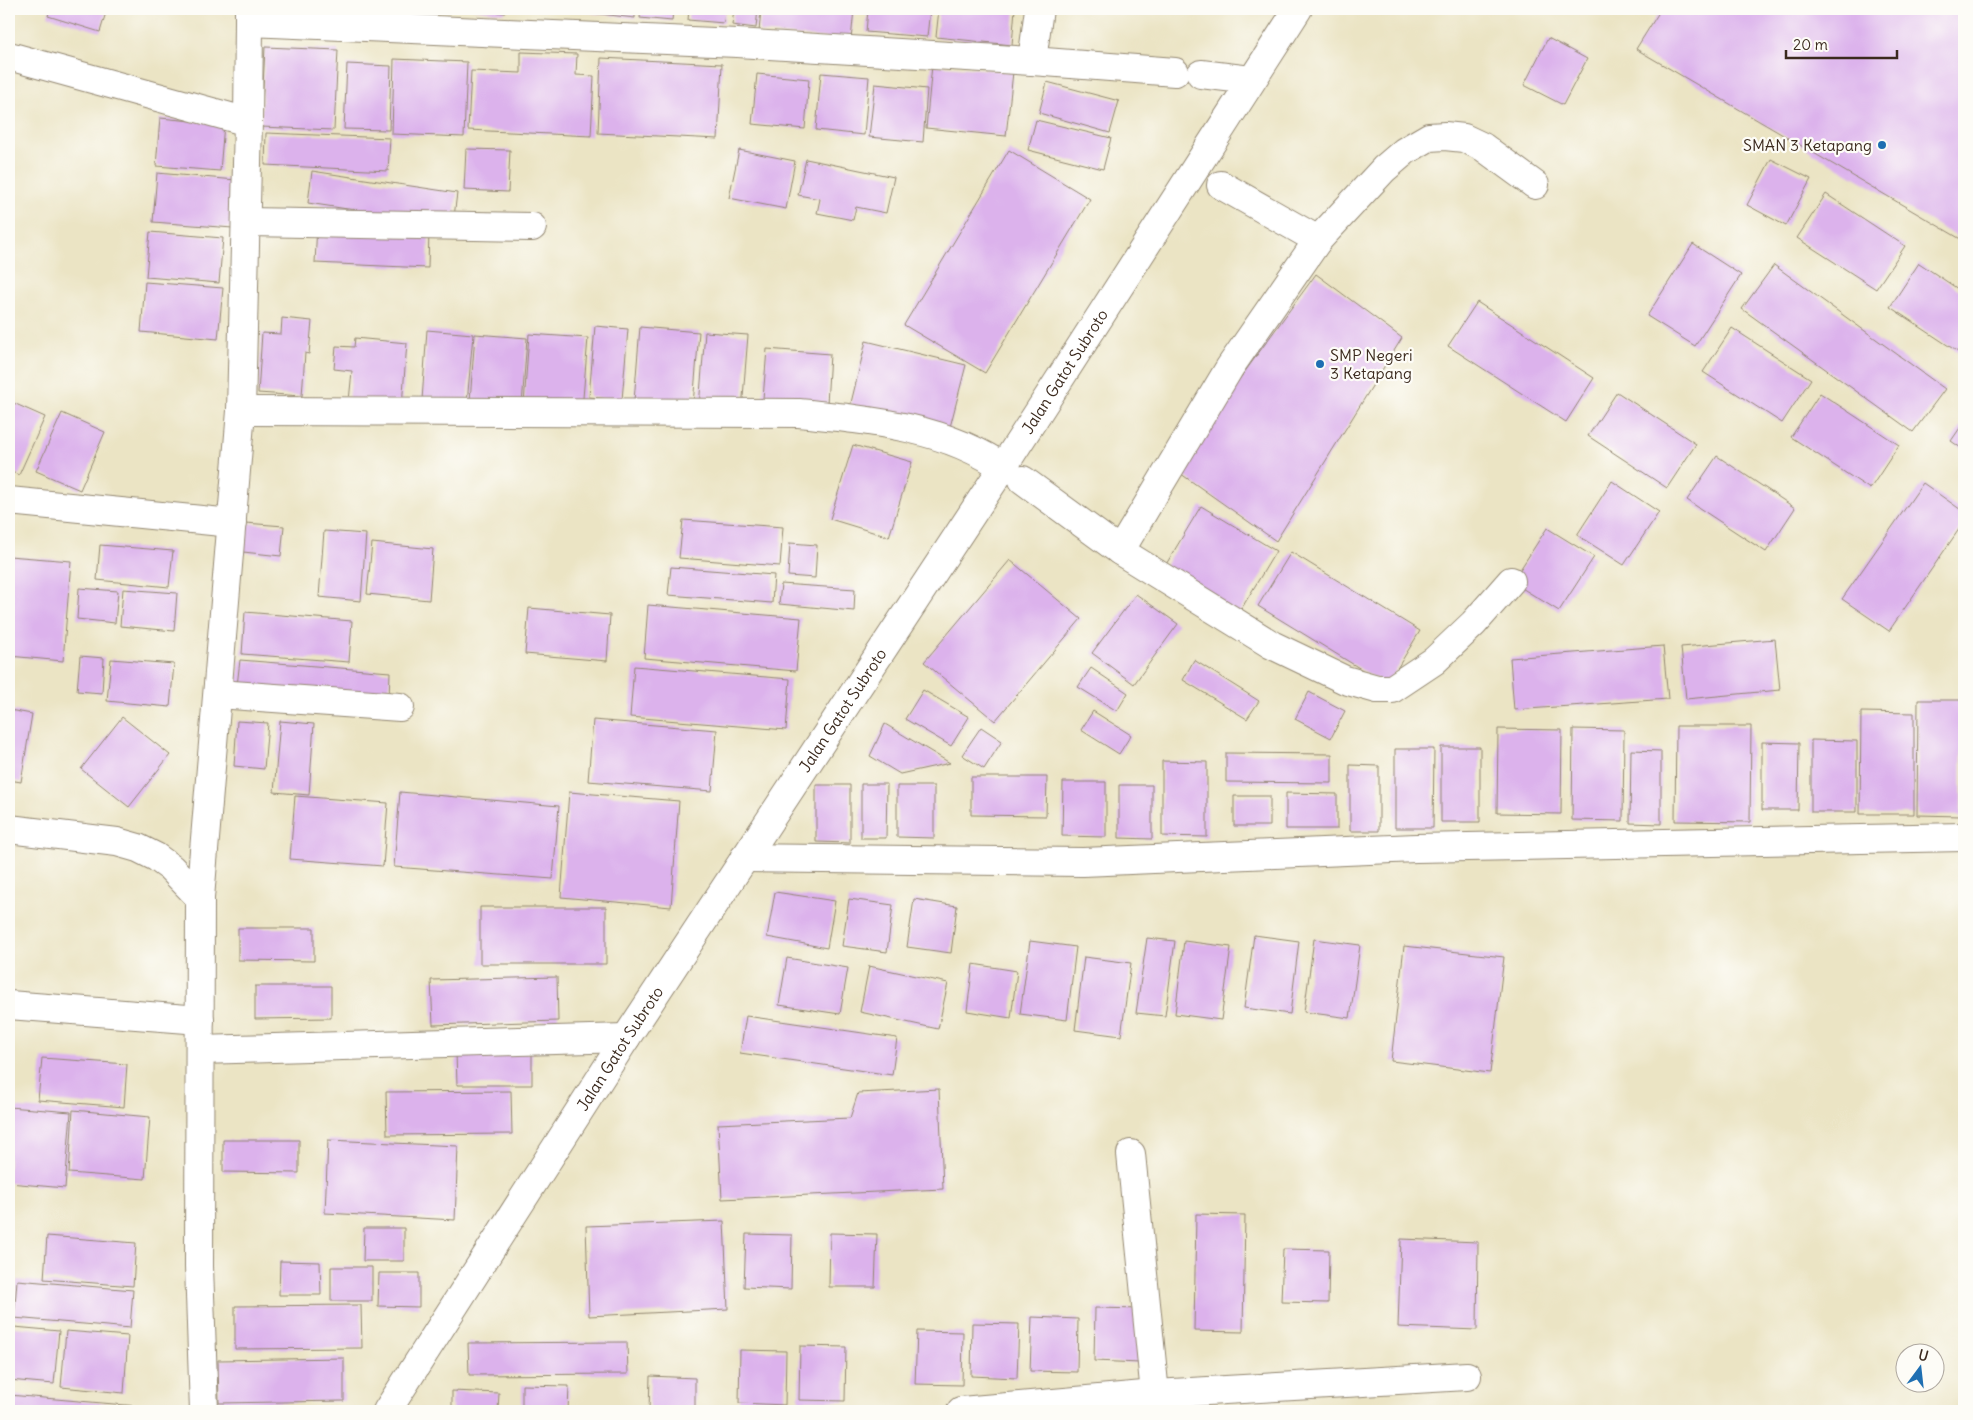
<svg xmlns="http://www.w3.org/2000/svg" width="1973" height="1420" viewBox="0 0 1973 1420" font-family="Delius,sans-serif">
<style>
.building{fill:#dcb2ec}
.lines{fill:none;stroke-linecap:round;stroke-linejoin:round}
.minor-casing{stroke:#938771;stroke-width:30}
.minor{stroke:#fff;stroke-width:28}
.poi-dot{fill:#1f6fb2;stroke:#fdfcf7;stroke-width:2}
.labels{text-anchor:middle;stroke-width:4.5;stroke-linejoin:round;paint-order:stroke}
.poi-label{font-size:16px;fill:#3b2a1e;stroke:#fdfcf7;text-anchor:end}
.street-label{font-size:16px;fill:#3b2a1e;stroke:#fdfcf7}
</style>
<rect width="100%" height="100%" fill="#fdfcf7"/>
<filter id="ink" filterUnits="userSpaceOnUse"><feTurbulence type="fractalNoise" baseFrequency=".02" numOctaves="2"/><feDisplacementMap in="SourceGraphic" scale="10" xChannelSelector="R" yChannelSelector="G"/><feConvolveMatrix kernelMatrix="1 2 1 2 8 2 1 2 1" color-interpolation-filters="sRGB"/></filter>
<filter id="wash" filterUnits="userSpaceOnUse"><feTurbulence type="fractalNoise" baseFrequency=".0096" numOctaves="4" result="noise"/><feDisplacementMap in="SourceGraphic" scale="20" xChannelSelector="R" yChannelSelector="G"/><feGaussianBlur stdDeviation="1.12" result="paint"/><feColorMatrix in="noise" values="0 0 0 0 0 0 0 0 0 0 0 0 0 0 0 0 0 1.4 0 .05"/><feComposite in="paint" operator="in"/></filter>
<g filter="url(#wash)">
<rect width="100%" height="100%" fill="#ebe4c4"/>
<g id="blocks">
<!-- building -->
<path class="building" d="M50,9H107L100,32L48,16Z
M471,9H505V13Z
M557,9H635V18Z
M641,9H673L672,21L640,18Z
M689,9H725L724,23L688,20Z
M734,9H758L756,28L732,25Z
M761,9H854L851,40L759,32Z
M868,9H930L927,37L866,32Z
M939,9H1015L1012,45L936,37Z
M1661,9H1964V241L1636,49Z
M1548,38L1587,59L1563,105L1524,85Z
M265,47L338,50L334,130L261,127Z
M521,52L577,54L576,75L594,76L591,136L468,130L471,71L521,73Z
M601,58L722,64L718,139L598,133Z
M394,59L467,62L464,137L392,134Z
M347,64L391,66L389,130L344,129Z
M932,65L1013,72L1006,136L926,128Z
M821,73L869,77L864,135L816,130Z
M757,74L809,79L805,129L752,124Z
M1047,82L1119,101L1110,133L1039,113Z
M875,84L927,89L923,142L869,137Z
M160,118L224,124L220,171L156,166Z
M1036,120L1111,138L1103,169L1028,150Z
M266,133L390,138L388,171L265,165Z
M466,149L510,150L508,192L464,190Z
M739,150L795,161L786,209L729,198Z
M1009,150L1090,199L985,373L904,325Z
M806,159L894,177L886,213L856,207L853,220L817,213L820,199L798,195Z
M1771,159L1811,179L1786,226L1747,205Z
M312,171L457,193L453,225L308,203Z
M157,173L236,180L233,228L153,222Z
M1826,194L1905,246L1876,289L1797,238Z
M317,225L429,231L428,268L315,263Z
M150,232L223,238L219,283L146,277Z
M1693,244L1741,275L1695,346L1647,316Z
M1919,263L1964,293V356L1890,307Z
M1774,265L1945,389L1913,432L1742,309Z
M1316,274L1402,338L1276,541L1174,469Z
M145,282L223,288L218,339L141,332Z
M1477,302L1594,378L1566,422L1448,346Z
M282,318L312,321L309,354L305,353L302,396L258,393L262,333L281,334Z
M595,326L628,329L622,400L589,397Z
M640,327L699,332L693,405L634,401Z
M1732,328L1811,379L1782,423L1703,372Z
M427,330L473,334L467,404L422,400Z
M705,332L748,335L742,410L699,407Z
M475,334L527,338L522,405L470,401Z
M529,334L588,338L582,410L524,405Z
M355,338L407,343L402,405L349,401L352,371L334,369L336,346L354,347Z
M866,341L966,365L948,435L849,411Z
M767,349L830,354L827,404L763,399Z
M1617,392L1696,444L1667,488L1588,436Z
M1820,393L1899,445L1870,489L1791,437Z
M9,401L45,417L19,475L9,471Z
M62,413L105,432L80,490L36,471Z
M1964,422V450L1951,441Z
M853,445L912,462L889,537L830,519Z
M1717,456L1795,508L1766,552L1687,500Z
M1612,481L1659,512L1624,565L1577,535Z
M1923,483L1964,512V522L1889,631L1842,599Z
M1201,506L1276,551L1237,616L1162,571Z
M683,520L783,527L780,566L679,558Z
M245,523L284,526L281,556L243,552Z
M1547,528L1594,557L1559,611L1512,582Z
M324,531L366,534L361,601L319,597Z
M372,543L433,549L429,600L367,594Z
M790,543L817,545L815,578L788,576Z
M100,545L173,551L169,587L97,580Z
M1291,552L1420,631L1387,685L1258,606Z
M9,556L71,561L63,661L9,656Z
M1010,560L1081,619L995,721L924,662Z
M671,567L774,575L772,603L668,595Z
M781,584L855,589L854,611L779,604Z
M79,588L118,591L115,623L77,619Z
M123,589L177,593L174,631L120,626Z
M1136,594L1178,624L1134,684L1092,653Z
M648,605L801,618L796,671L644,658Z
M529,608L610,615L607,661L525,654Z
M245,612L352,621L349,662L242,654Z
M1775,639L1780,690L1686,699L1681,647Z
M1663,646L1668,699L1514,710L1510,658Z
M80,656L104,658L102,693L77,691Z
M111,659L174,664L170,707L107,701Z
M240,660L390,672L389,699L237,686Z
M1194,660L1259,701L1247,719L1183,680Z
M634,666L790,679L786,730L630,717Z
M1091,668L1128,693L1117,711L1078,687Z
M923,690L969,717L951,746L905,719Z
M1309,692L1345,711L1331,738L1295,719Z
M1918,700H1962L1961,816L1917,815Z
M9,710L32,714L21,782L9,780Z
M1093,711L1131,735L1119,754L1081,730Z
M1861,712L1914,713V814H1860Z
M122,717L170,755L129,807L81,769Z
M593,720L717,730L712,791L588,781Z
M237,721L268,723L264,769L234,766Z
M280,721L314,724L309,795L274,792Z
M885,724L950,763L900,774L870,756Z
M1676,726H1751L1750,822L1675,821Z
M981,727L1002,741L984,769L962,755Z
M1498,729L1562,730L1561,814L1497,813Z
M1573,729L1624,730L1623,821L1572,820Z
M1811,740L1857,741V812H1811Z
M1762,742L1799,743L1798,810H1762Z
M1441,747H1480V822H1441Z
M1395,749H1434L1433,828H1395Z
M1631,750L1661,751V824L1630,823Z
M1226,753L1332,754V783L1226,782Z
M1162,761L1207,762V837L1162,836Z
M1350,765L1379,766V831H1350Z
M971,777H1047L1046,816L971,815Z
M1063,782H1106V837L1062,836Z
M861,784H887L886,838H861Z
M816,785H850V843L816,842Z
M1119,785H1152V839L1119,838Z
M897,786H934V838L897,837Z
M400,792L559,806L553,879L394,867Z
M569,792L679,801L671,907L561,897Z
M1286,793L1337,794V829H1286Z
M295,796L388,803L383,866L290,859Z
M1234,796H1270V826H1234Z
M775,892L835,901L827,948L767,937Z
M849,899L893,905L887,952L842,946Z
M914,899L957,906L951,953L907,947Z
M480,907H606V964H480Z
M238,928H314V961L238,960Z
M1254,935L1299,941L1290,1014L1244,1008Z
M1147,938L1175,941L1165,1016L1136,1013Z
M1314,939L1360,945L1350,1018L1304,1012Z
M1030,941L1076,947L1067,1020L1020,1014Z
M1184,941L1231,947L1221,1020L1175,1014Z
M1404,946L1504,957L1490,1073L1391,1061Z
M1084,957L1131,963L1121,1036L1075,1030Z
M787,958L848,968L840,1014L779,1005Z
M973,964L1017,971L1011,1018L967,1011Z
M869,966L948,983L938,1029L860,1012Z
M557,977L558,1021L433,1025L431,980Z
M255,986H331V1018L255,1019Z
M746,1016L897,1038L892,1075L740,1053Z
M456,1052L532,1053V1085H457Z
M42,1058L127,1064L124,1107L38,1100Z
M939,1089L943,1189L722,1199L718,1124L850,1118L858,1093Z
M511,1091L512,1134L387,1135L386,1092Z
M9,1107L71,1112L65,1188L9,1183Z
M73,1110L150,1117L145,1179L69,1173Z
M223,1140H299V1173L223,1172Z
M328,1140L458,1146L455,1220L325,1213Z
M1196,1214L1245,1215L1243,1332L1194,1331Z
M724,1221L728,1309L589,1316L586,1226Z
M364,1228H404V1261H363Z
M830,1233L877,1234L875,1287H829Z
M746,1234L792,1235L791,1289L744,1287Z
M47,1236L136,1243L133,1286L44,1279Z
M1401,1239L1478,1242L1477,1330L1398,1327Z
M1283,1249L1329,1250L1328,1303L1281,1302Z
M280,1261L320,1262L321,1295H279Z
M331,1267H372V1301H331Z
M379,1273H419V1307L378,1306Z
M17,1280L133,1290L130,1328L14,1318Z
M361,1305L362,1348L235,1349V1306Z
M1095,1308L1141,1309L1140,1363L1094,1361Z
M1032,1317L1078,1319L1077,1372L1030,1371Z
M972,1323L1019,1324L1017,1378L971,1376Z
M14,1327L59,1331L54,1384L9,1380Z
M66,1331L128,1336L124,1393L61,1387Z
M917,1331L963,1332L962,1385L915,1384Z
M627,1342L628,1374L469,1375L468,1343Z
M800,1346L846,1347L845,1401L799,1400Z
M740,1350L786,1351L785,1405L739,1403Z
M344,1358V1401L219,1403L218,1360Z
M650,1376L695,1378V1411H649Z
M522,1385L569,1386L568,1411H522Z
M452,1391L499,1393L498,1411H452Z
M9,1395L137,1406L136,1411H9Z"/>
</g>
</g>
<g filter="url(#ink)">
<use href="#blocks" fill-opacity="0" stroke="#938771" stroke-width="1"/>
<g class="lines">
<defs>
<g id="minor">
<path d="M249,9V22L737,43L1032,61L1175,72"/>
<path d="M9,56L248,122L241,411L200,898L199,1266L204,1411"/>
<path d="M1032,61L1039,9"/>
<path d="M1201,74L1251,80"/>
<path d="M248,122L249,22"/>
<path d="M1221,185L1318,240"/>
<path d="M246,222L532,227"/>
<path d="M241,411L799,413C871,420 947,427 1007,470"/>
<path d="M1023,480L1120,551L1272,645L1345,680L1377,689H1392L1434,661L1474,623L1511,581"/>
<path d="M9,501L232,523"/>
<path d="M1120,551L1230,367L1318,240L1384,169L1405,151L1429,137L1445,136L1464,138L1483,147L1535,185"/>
<path d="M218,694L400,707"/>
<path d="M9,829L117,842L138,848L156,857L171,868L200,898"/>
<path d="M744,858L1083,862L1416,848L1964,837"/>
<path d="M9,1005L200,1020"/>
<path d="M200,1050L626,1038"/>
<path d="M1131,1154L1155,1394"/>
<path id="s1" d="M387,1411L626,1038L1003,467L1298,9"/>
<path d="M961,1411L1155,1394L1467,1376"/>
</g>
</defs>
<!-- minor casing -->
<use href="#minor" class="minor-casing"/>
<!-- minor -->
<use href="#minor" class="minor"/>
</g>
</g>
<!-- markers -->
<g class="poi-dot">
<circle cx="1882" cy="145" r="5"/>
<circle cx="1320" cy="364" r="5"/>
</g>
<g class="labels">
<!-- poi labels -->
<g class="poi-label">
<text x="1872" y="151">SMAN 3 Ketapang</text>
<text x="1330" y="361" text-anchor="start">SMP Negeri<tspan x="1330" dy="18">3 Ketapang</tspan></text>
</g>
<!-- street labels -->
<g class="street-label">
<text dy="6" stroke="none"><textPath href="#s1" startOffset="1241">Jalan Gatot Subroto</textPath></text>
<text dy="6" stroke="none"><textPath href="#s1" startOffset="836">Jalan Gatot Subroto</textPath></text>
<text dy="6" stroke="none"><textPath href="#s1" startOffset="431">Jalan Gatot Subroto</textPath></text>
</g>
</g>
<!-- margin -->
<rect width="1973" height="1420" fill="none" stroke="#fdfcf7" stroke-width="30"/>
<!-- north arrow -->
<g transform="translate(1920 1368) rotate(15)"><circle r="24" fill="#fdfcf7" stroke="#afa8a0"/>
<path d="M0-4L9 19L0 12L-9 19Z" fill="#1f6fb2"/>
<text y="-8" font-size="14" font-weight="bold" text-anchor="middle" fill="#3b2a1e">U</text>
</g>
<!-- scale -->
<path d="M1786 50v8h111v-8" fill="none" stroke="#3b2a1e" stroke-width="2.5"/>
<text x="1793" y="50" font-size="15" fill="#3b2a1e" stroke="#fdfcf7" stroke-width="4" paint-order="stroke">20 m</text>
</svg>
